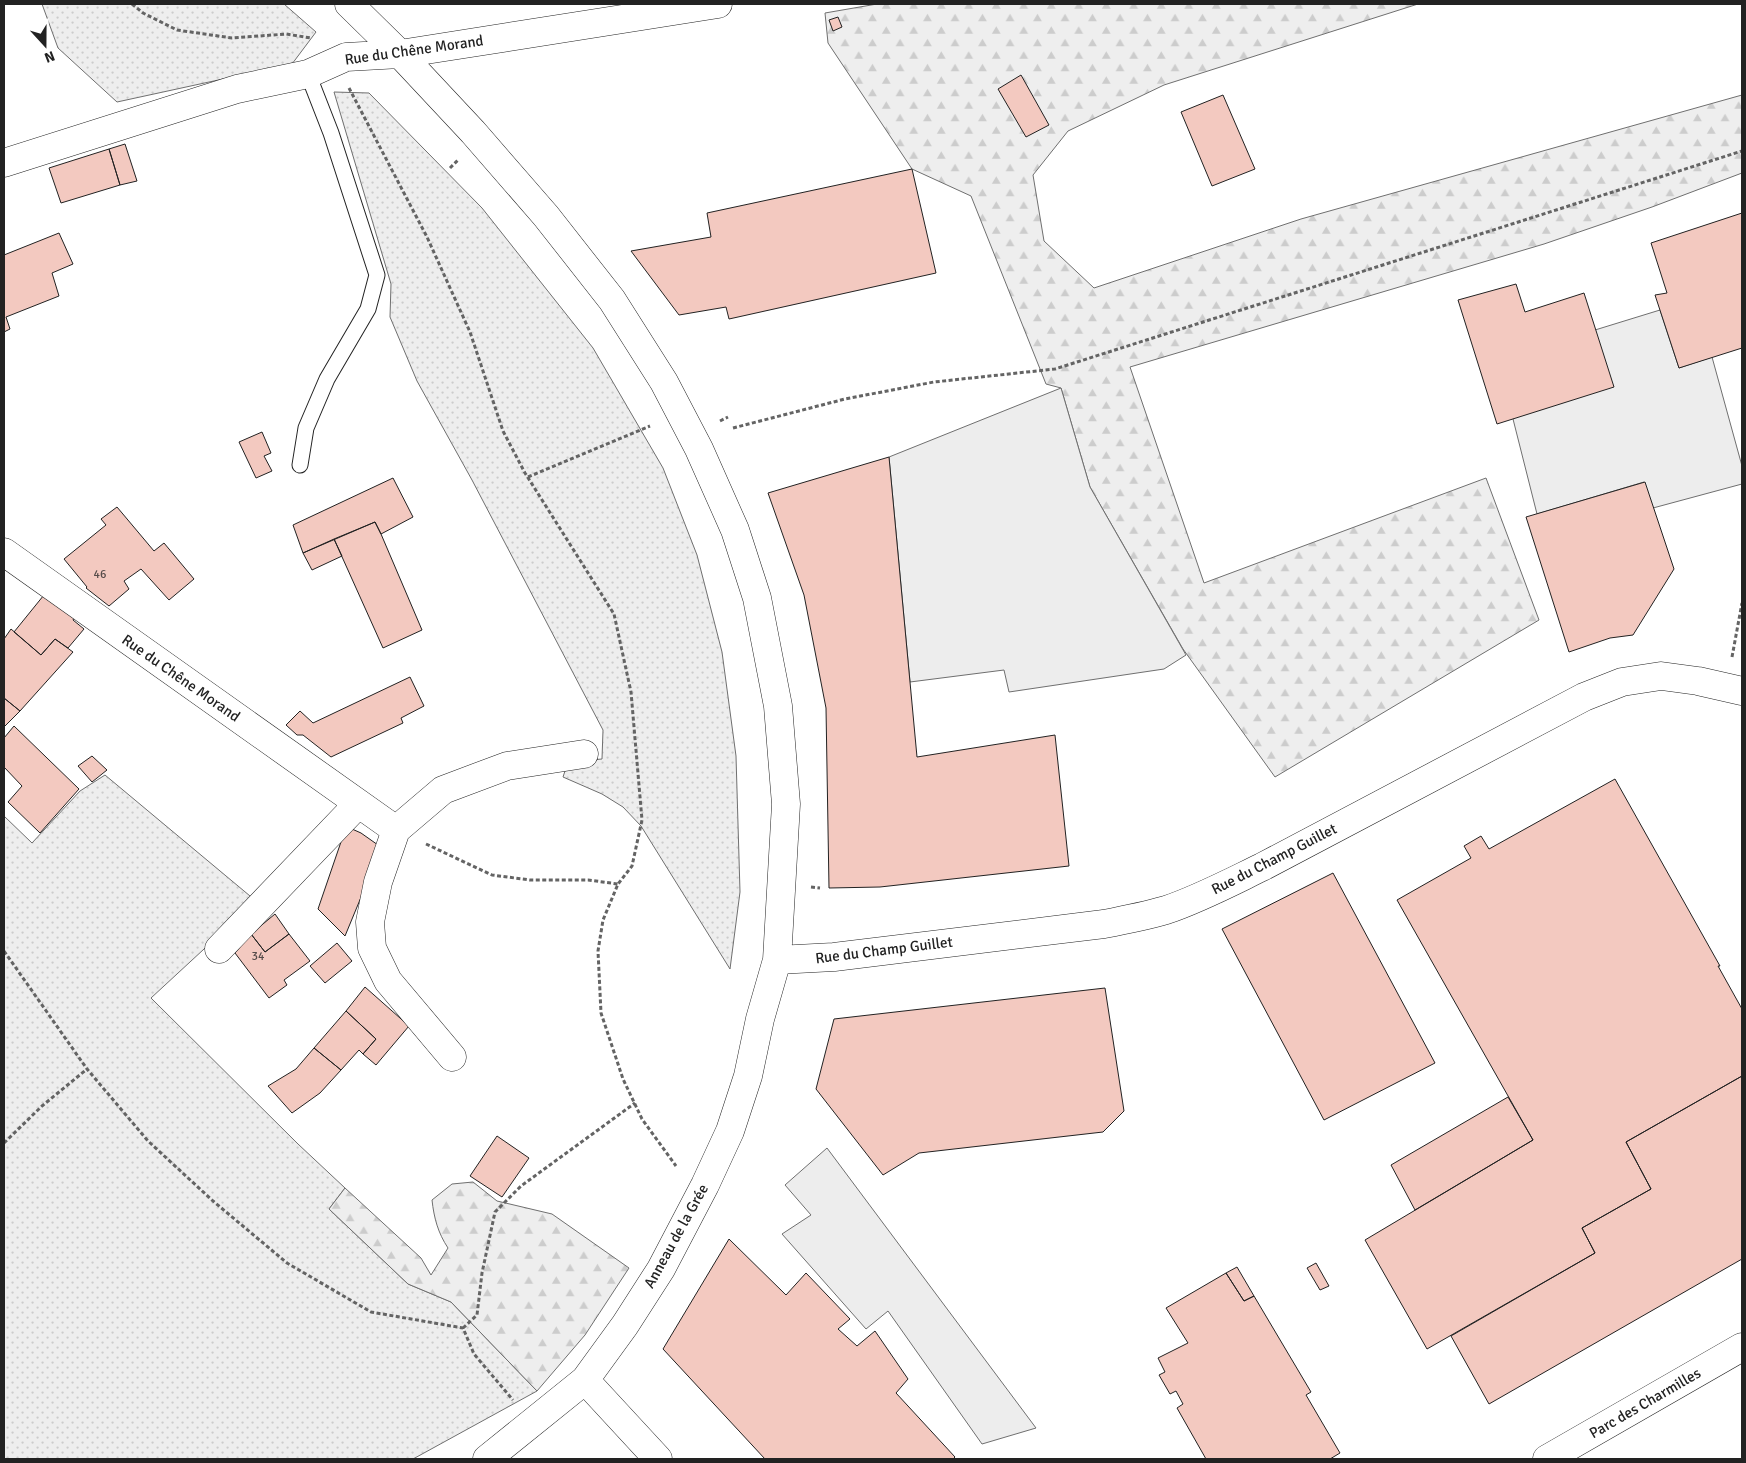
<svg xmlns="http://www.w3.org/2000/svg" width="1746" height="1463" viewBox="0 0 1746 1463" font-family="Signika,sans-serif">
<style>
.grass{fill:url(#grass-dots);stroke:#6f6f6f}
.forest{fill:url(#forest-firs);stroke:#6f6f6f}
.parking{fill:#ededed;stroke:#6f6f6f}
.building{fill:#f3c9c0;stroke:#222}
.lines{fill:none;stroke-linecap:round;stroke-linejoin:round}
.lane-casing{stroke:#222;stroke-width:17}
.street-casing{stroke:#222;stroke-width:29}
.path{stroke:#646464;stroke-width:3;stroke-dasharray:4 2.5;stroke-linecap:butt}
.lane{stroke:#fff;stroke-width:15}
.street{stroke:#fff;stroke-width:28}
.labels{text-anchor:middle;stroke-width:4;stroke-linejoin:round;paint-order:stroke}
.number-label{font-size:12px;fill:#564c4a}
.street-label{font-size:15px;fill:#222;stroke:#fff}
</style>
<defs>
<pattern id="grass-dots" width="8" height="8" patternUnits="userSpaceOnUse" patternTransform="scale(1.25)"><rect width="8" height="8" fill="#eee"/><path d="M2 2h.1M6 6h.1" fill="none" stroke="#ccc" stroke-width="1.8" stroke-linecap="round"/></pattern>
<pattern id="forest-firs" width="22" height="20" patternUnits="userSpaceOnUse" patternTransform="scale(1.25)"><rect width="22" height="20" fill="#eee"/><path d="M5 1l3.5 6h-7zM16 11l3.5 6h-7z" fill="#ccc"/></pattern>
</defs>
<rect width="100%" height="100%" fill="#fff"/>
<!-- grass -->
<path class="grass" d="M42,4H284L316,32L292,64L117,102L58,48Z
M334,92L369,93L482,208L593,348L663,468L697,555L722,652L736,756L740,892L730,969L641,826L623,807L602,794L563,777L568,762L602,759L603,730L472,480L417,381L390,317L391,284Z
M105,775L256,901L151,998L298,1144L345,1188L329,1209L408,1284L451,1302L537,1391L413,1459H4V816L32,843L80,791Z"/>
<!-- forest -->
<path class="forest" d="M877,4H1418L1164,85L1068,131L1033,175L1044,241L1094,288L1301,219L1742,95V173L1652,207L1544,244L1130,367L1204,583L1486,478L1539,620L1275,777L1183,649L1090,487L1061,388L1046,384L971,196L912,169L828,43L825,13Z
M473,1182L497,1201L552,1214L629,1268L585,1335L537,1391L451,1302L408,1284L329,1209L345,1188L421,1258L431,1275L448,1248C438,1233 434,1218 432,1200L452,1184Z"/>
<!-- parking -->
<path class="parking" d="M1660,310L1679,368L1712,357L1742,466V484L1653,508L1644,482L1537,514L1513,419L1595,330Z
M1061,388L1090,487L1186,655L1164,669L1009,692L1004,670L910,682L889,457Z
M827,1148L1036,1428L982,1444L888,1311L866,1329L782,1234L811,1215L785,1185Z"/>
<!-- building -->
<path class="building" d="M838,17L842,27L833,31L829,20Z
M1021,75L1049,125L1026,137L998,89Z
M1223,95L1255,169L1212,186L1181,112Z
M125,144L137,181L120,185L109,149Z
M109,149L120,185L61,203L49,168Z
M912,169L936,273L729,319L726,307L679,315L631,251L711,237L707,213Z
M1742,213V348L1679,368L1655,295L1667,293L1651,243Z
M59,233L73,264L52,273L59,296L6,317L10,329L4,332V255Z
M1516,284L1525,312L1584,293L1614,387L1497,424L1458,300Z
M262,432L271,453L264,456L272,471L256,478L239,442Z
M889,457L917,757L1055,735L1069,866L880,887L829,888L826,708L804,595L768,493Z
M393,478L413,517L381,534L375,522L303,553L293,525Z
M1645,482L1674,569L1633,635L1610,638L1569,652L1526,517Z
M117,507L154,551L164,543L194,579L169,600L141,569L124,581L129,589L109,606L86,588L87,587L64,559L106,525L101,519Z
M375,522L381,534L422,630L383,648L334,539Z
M334,539L342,556L312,570L303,553Z
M48,590L76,614L73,620L84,629L68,648L55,639L41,655L14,632Z
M11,629L41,655L55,639L73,652L20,711L4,698V639Z
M410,677L424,706L401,718L403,723L331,757L303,735H297L286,725L300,711L313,723Z
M4,698L20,711L4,727Z
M14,726L79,789L40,833L8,802L22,786L4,767V738Z
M92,756L107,770L92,782L78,766Z
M1615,779L1720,966H1718L1742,1009V1076L1626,1142L1651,1189L1582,1228L1595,1253L1427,1349L1365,1240L1533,1140L1397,900L1471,858L1464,846L1481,836L1489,849Z
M352,829L361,833L378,845L376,861L345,936L318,909L343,836Z
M1333,873L1435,1063L1324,1120L1222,929Z
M275,914L289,934L265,952L251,934Z
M251,934L265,952L289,934L310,961L284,980L287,985L269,998L235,953Z
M337,943L352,961L325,983L310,966Z
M365,987L409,1026L376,1065L363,1054L376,1039L346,1011Z
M1105,988L1124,1111L1103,1132L919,1153L883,1175L816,1089L834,1019Z
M346,1011L376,1039L363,1054L359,1050L341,1070L314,1048Z
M314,1048L341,1070L320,1093L292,1113L268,1086L296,1069Z
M1742,1076V1259L1489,1404L1451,1336L1595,1253L1582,1228L1651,1189L1626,1142Z
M1508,1097L1533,1140L1415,1210L1391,1165Z
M497,1136L529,1158L502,1197L470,1176Z
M729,1239L786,1295L806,1273L850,1319L838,1329L857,1346L875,1331L908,1379L896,1393L955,1457L953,1459H765L663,1349Z
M1316,1263L1329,1286L1320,1290L1307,1268Z
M1237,1267L1254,1296L1244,1301L1226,1273Z
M1226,1273L1244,1301L1254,1296L1311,1392L1306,1395L1340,1453L1330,1459H1206L1177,1408L1183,1404L1176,1391L1170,1394L1159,1375L1165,1372L1158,1358L1188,1343L1166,1308Z"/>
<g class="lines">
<defs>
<path id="lane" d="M300,465L306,428L327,379L368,309L377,275L331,133L308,74"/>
<path id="street" d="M349,4L400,54L473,132L546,216L612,300L664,382L699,449L735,530L757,598L778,706L786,804L777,960L760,1019L748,1076L730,1131L705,1185L661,1269L625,1325L585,1380L487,1459
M4,163L237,89L308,74L346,57L400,54L718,4
M4,552L396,830
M219,949L358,804
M777,960L834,957L1104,924C1125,920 1145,916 1166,910C1199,899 1231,882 1262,867L1584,697L1622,682L1661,676L1698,681L1742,691
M452,1057L388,981L372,948L370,922L378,882L396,830L443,790L507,766L584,754
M585,1380L658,1459
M1547,1459L1742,1347"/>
</defs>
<!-- lane casing -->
<use href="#lane" class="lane-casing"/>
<!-- street casing -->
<use href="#street" class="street-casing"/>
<!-- path -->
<path class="path" d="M132,4L143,13L177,30L232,38L286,34L311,38
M349,88L427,237L470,332L503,431L525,473L614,614L631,692L642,820L632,866L618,884L603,920L598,951L601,1013L623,1079L642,1119L676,1166
M450,168L458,160
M720,421L728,417
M733,428L845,399L934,382L1055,369L1742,151
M528,477L650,426
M1732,657L1742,603
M426,844L492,875L530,880H588L618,884
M811,887L820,888
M4,951L87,1069L148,1141L213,1201L287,1263L371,1312L463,1328L474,1354L513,1400
M4,1143L42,1106L87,1069
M463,1328L477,1315L482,1273L495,1212L521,1186L635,1103"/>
<!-- lane -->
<use href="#lane" class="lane"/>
<!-- street -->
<use href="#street" class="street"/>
</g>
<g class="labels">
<!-- number labels -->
<g class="number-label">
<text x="100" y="578">46</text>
<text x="258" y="960">34</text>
</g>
<!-- street labels -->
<g class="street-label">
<text transform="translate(414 50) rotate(-8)" y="5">Rue du Chêne Morand</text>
<text transform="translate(181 678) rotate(35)" y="5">Rue du Chêne Morand</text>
<text transform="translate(1274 859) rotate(-27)" y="5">Rue du Champ Guillet</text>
<text transform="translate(884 950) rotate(-7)" y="5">Rue du Champ Guillet</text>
<text transform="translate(676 1236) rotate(-61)" y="5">Anneau de la Grée</text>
<text transform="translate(1645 1403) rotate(-30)" y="5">Parc des Charmilles</text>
</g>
</g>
<!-- border -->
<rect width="1746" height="1463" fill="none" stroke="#222222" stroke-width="10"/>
<!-- north arrow -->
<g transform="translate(45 45) rotate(159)" stroke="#ffffff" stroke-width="4" paint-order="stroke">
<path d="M0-4L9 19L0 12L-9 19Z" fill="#222222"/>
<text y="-8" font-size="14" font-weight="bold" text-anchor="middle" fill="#222222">N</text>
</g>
</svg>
